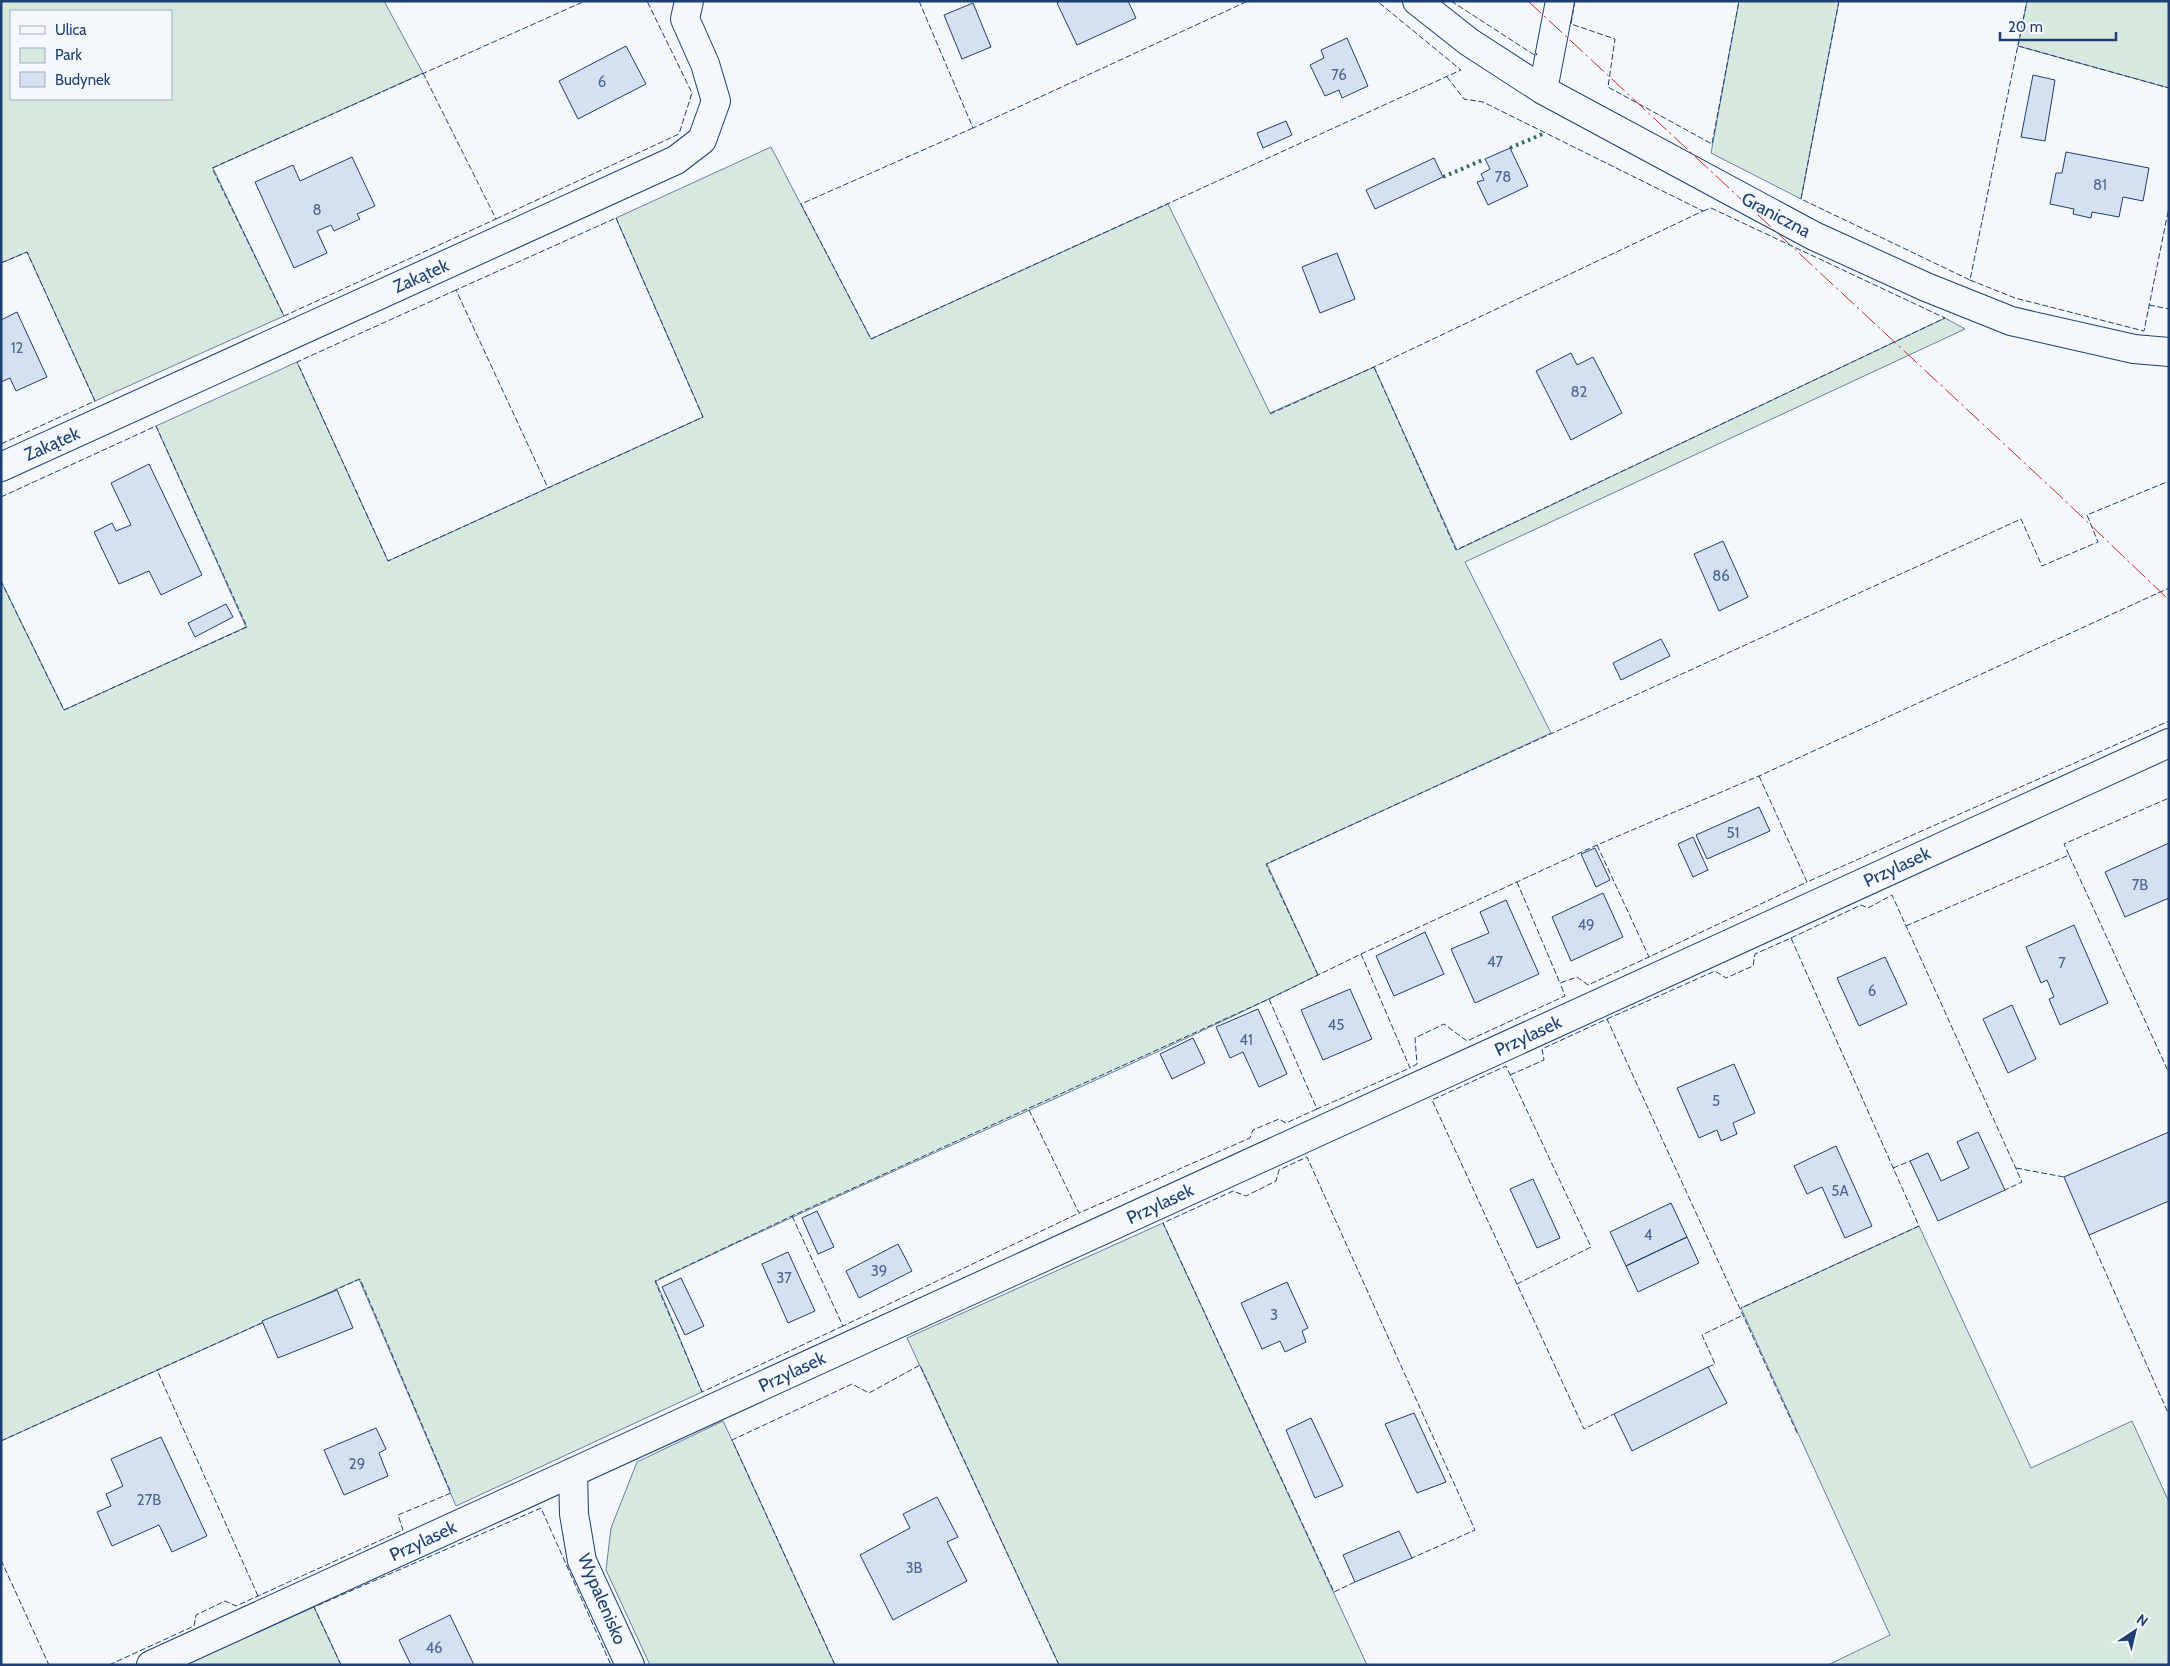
<svg xmlns="http://www.w3.org/2000/svg" width="2170" height="1666" viewBox="0 0 2170 1666" font-family="Cabin,sans-serif">
<style>
.green{fill:#d7e8df;stroke:#687fa3;fill-rule:evenodd}
.building{fill:#d5e0f0;stroke:#1d3f73}
.lines{fill:none;stroke-linecap:round;stroke-linejoin:round}
.street-casing{stroke:#1d3f73;stroke-width:30}
.street{stroke:#f4f7fb;stroke-width:28}
.hedge{stroke:#2c6c60;stroke-width:4;stroke-dasharray:2.5 4;stroke-linecap:butt}
.fence{stroke:#1d3f73;stroke-width:1;stroke-dasharray:6 2.5;stroke-linecap:butt}
.power{stroke:#c62828;stroke-width:1;stroke-dasharray:18 4 2.5 4;stroke-linecap:butt}
.labels{text-anchor:middle;stroke-width:4;stroke-linejoin:round;paint-order:stroke}
.number-label{font-size:15px;fill:#4b6792}
.street-label{font-size:18px;fill:#1d3f73;stroke:#f4f7fb}
</style>
<rect width="100%" height="100%" fill="#f4f7fb"/>
<!-- green -->
<path class="green" d="M1,1H384L423,73L213,168L284,316L95,401L27,252L1,263ZM171,11V99H11V11Z
M1739,1H1839L1801,199L1711,153Z
M2027,1H2169V88L2018,46Z
M771,147L871,339L1168,204L1270,413L1374,367L1457,550L1945,318L1965,329L1465,562L1551,733L1267,864L1318,975C1100,1083 875,1176 656,1281L702,1392L456,1506L359,1279L1,1441V581L64,710L246,627L156,426L297,362L388,561L703,417L616,218Z
M1163,1223L1367,1665H1059L907,1338Z
M1919,1226L2031,1468L2132,1421L2169,1502V1665H1828L1890,1635L1741,1308Z
M723,1421L732,1440L835,1665H650L606,1570L611,1528L637,1462Z
M314,1607L341,1665H186Z"/>
<!-- building -->
<path class="building" d="M1060,1H1128L1136,18L1077,45L1057,3Z
M973,3L991,47L962,59L944,15Z
M1347,38L1368,86L1342,98L1339,90L1325,96L1310,65L1324,58L1321,50Z
M626,46L646,84L578,119L559,81Z
M2033,75L2055,80L2045,141L2021,137Z
M1286,121L1292,135L1263,148L1257,133Z
M1510,148L1528,186L1488,205L1477,182L1484,180L1481,174L1490,169L1485,159Z
M2066,152L2149,168L2143,201L2123,197L2119,217L2092,212L2091,218L2073,214L2074,209L2050,204L2056,173H2062Z
M352,157L375,206L357,214L360,219L334,231L331,225L317,231L327,253L294,268L255,182L293,165L300,181Z
M1434,158L1443,177L1375,209L1366,190Z
M1337,253L1355,299L1320,313L1302,267Z
M17,312L47,377L16,391L10,378L1,382V320Z
M1571,353L1577,365L1593,357L1622,413L1571,440L1536,371Z
M149,464L202,575L161,595L149,571L119,584L94,532L112,523L116,531L131,525L111,483Z
M1723,541L1748,597L1719,611L1694,554Z
M226,604L233,617L195,637L188,623Z
M1661,639L1670,656L1621,680L1613,663Z
M1759,807L1770,831L1707,859L1696,835Z
M1693,837L1708,870L1693,877L1678,844Z
M2169,843V898L2125,917L2105,872Z
M1595,848L1610,880L1596,887L1581,854Z
M1603,893L1623,937L1571,961L1552,917Z
M1506,900L1539,974L1475,1003L1451,949L1489,933L1480,912Z
M2074,925L2108,1003L2060,1025L2049,999L2054,997L2047,980L2041,983L2026,947Z
M1425,932L1444,974L1394,996L1376,956Z
M1885,957L1907,1004L1859,1026L1837,978Z
M1350,989L1372,1039L1323,1060L1301,1010Z
M2012,1005L2036,1059L2008,1073L1983,1019Z
M1258,1009L1287,1074L1259,1087L1243,1052L1230,1058L1216,1027Z
M1193,1038L1205,1063L1172,1079L1160,1054Z
M1734,1064L1755,1113L1733,1123L1737,1134L1721,1141L1717,1130L1699,1138L1677,1088Z
M1978,1132L2005,1190L1938,1221L1910,1161L1928,1153L1941,1181L1969,1168L1957,1142Z
M2169,1132V1201L2089,1235L2064,1177Z
M1836,1146L1872,1226L1845,1238L1822,1187L1807,1194L1794,1166Z
M1533,1179L1560,1238L1537,1248L1510,1189Z
M1671,1203L1687,1237L1626,1266L1610,1232Z
M817,1211L834,1247L818,1254L802,1218Z
M1687,1237L1699,1263L1638,1292L1626,1266Z
M898,1244L912,1271L859,1298L846,1271Z
M788,1252L815,1311L788,1323L762,1264Z
M681,1278L704,1326L685,1335L662,1287Z
M1287,1282L1308,1328L1302,1331L1306,1342L1285,1352L1280,1341L1262,1349L1241,1303Z
M337,1290L353,1328L278,1358L262,1321Z
M1708,1367L1727,1403L1632,1451L1614,1414Z
M1414,1413L1446,1482L1417,1493L1385,1424Z
M1311,1418L1343,1486L1315,1498L1286,1430Z
M376,1428L386,1449L379,1453L388,1476L344,1495L324,1450Z
M161,1437L207,1536L172,1552L159,1525L112,1546L97,1512L111,1506L106,1494L123,1486L111,1459Z
M937,1497L958,1537L947,1542L967,1581L893,1620L860,1555L910,1528L903,1514Z
M1399,1531L1412,1558L1355,1582L1343,1555Z
M450,1615L474,1665H411L399,1640Z"/>
<g class="lines">
<defs>
<path id="street" d="M1417,1L1469,42L1543,90L1814,236L1926,287L2011,321L2134,349L2169,352
M1543,90L1560,1
M1,467L676,160L702,140L716,101L705,64L685,19L689,1
M573,1472L574,1514L582,1561L630,1665
M151,1665L2169,743"/>
</defs>
<!-- street casing -->
<use href="#street" class="street-casing"/>
<!-- street -->
<use href="#street" class="street"/>
<!-- hedge -->
<path class="hedge" d="M1510,148L1545,133
M1443,177L1485,159"/>
<!-- fence -->
<path class="fence" d="M919,1L973,128L1248,1
M1451,1L1536,56L1537,53
M1575,1L1571,24L1615,39L1608,87L1712,144L1739,1
M1839,1L1801,199L1970,280L2027,1
M2018,46L2169,88
M423,73L496,219L284,316L212,168L585,1
M973,128L801,204L871,339L1461,70L1377,1
M616,218L703,417L548,488L456,290Z
M496,219L679,134L692,93L647,1
M1,263L27,252L95,401L1,444
M1970,280L2015,298L2144,331L2169,207
M456,290L297,362L388,561L548,488
M2149,305L2169,309
M1374,367L1456,550L1945,318L1711,208L1703,211
M1270,414L1374,367L1703,211L1483,102L1464,99L1447,77
M1,497L156,426L247,627L64,710L1,581
M1759,776L1807,882L2169,721
M1597,845L1649,957L1807,882
M2069,855L2064,844L2169,798
M1517,882L1560,983L1577,977L1588,985L1649,957
M1906,926L2069,855L2169,1073
M1791,938L1861,905L1868,908L1892,895L2022,1182L2005,1190
M1361,954L1410,1068L1417,1064L1415,1038L1444,1024L1467,1041L1565,996L1560,983
M1318,975L1266,864L2021,519L2042,566L2098,542L2087,515L2169,481
M1269,999L1317,1109L1410,1068
M1607,1019L1715,971L1726,978L1753,966L1755,954L1791,938L1919,1226L1741,1308
M1510,1075L1544,1060L1542,1049L1607,1019L1798,1435
M1029,1110L1079,1213L1250,1138L1253,1130L1279,1119L1286,1123L1317,1109
M1893,1168L1910,1161
M2016,1168L2064,1177
M792,1216L843,1326L1079,1213
M2089,1235L2169,1415
M1517,1284L1591,1247L1506,1066L1432,1100L1584,1429L1614,1414
M843,1326L702,1392L655,1281L792,1216L1269,999L1361,954L1597,845L1759,776L2169,588
M1708,1367L1715,1364L1702,1335L1743,1315
M1,1441L157,1370
M1,1560L49,1665
M1355,1582L1334,1592L1163,1223L1233,1191L1246,1196L1276,1181L1279,1170L1307,1157L1475,1530L1412,1558
M258,1596L157,1370L264,1322
M109,1665L194,1626L196,1615L225,1601L236,1606L403,1530L398,1515L451,1493L360,1279L335,1290
M341,1665L314,1607L541,1508L611,1665
M835,1665L732,1440L852,1384L869,1393L920,1365L1059,1665"/>
<!-- power -->
<path class="power" d="M1528,1L2059,495L2169,600"/>
</g>
<g class="labels">
<!-- number labels -->
<g class="number-label">
<text x="1339" y="80">76</text>
<text x="602" y="87">6</text>
<text x="1503" y="182">78</text>
<text x="2100" y="190">81</text>
<text x="317" y="215">8</text>
<text x="17" y="353">12</text>
<text x="1579" y="397">82</text>
<text x="1721" y="581">86</text>
<text x="1733" y="838">51</text>
<text x="2140" y="890">7B</text>
<text x="1586" y="930">49</text>
<text x="1495" y="967">47</text>
<text x="2062" y="968">7</text>
<text x="1872" y="996">6</text>
<text x="1336" y="1030">45</text>
<text x="1246" y="1045">41</text>
<text x="1716" y="1106">5</text>
<text x="1840" y="1196">5A</text>
<text x="1648" y="1240">4</text>
<text x="879" y="1276">39</text>
<text x="784" y="1283">37</text>
<text x="1274" y="1320">3</text>
<text x="357" y="1469">29</text>
<text x="149" y="1505">27B</text>
<text x="914" y="1573">3B</text>
<text x="434" y="1653">46</text>
</g>
<!-- street labels -->
<g class="street-label">
<text transform="translate(1776 215) rotate(28)" y="6">Graniczna</text>
<text transform="translate(421 276) rotate(-24)" y="6">Zakątek</text>
<text transform="translate(52 444) rotate(-24)" y="6">Zakątek</text>
<text transform="translate(1897 867) rotate(-25)" y="6">Przylasek</text>
<text transform="translate(1528 1036) rotate(-25)" y="6">Przylasek</text>
<text transform="translate(1160 1204) rotate(-25)" y="6">Przylasek</text>
<text transform="translate(792 1372) rotate(-25)" y="6">Przylasek</text>
<text transform="translate(423 1541) rotate(-25)" y="6">Przylasek</text>
<text transform="translate(602 1599) rotate(67)" y="6">Wypalenisko</text>
</g>
</g>
<!-- border -->
<rect width="2170" height="1666" fill="none" stroke="#1d3f73" stroke-width="5"/>
<!-- legend -->
<rect x="10" y="10" width="162" height="90" fill="#f4f7fb" stroke="#9eadc5"/>
<rect x="20" y="26" width="25" height="8" fill="#f4f7fb" stroke="#9eadc5"/>
<text x="55" y="35" font-size="15" fill="#1d3f73">Ulica</text>
<rect x="20" y="48" width="25" height="15" fill="#d7e8df" stroke="#9eadc5"/>
<text x="55" y="60" font-size="15" fill="#1d3f73">Park</text>
<rect x="20" y="72" width="25" height="15" fill="#d5e0f0" stroke="#9eadc5"/>
<text x="55" y="85" font-size="15" fill="#1d3f73">Budynek</text>
<!-- north arrow -->
<g transform="translate(2135 1631) rotate(35)" stroke="#f4f7fb" stroke-width="4" paint-order="stroke">
<path d="M0-4L9 19L0 12L-9 19Z" fill="#1d3f73"/>
<text y="-8" font-size="14" font-weight="bold" text-anchor="middle" fill="#1d3f73">N</text>
</g>
<!-- scale -->
<path d="M2000 32v8h116v-8" fill="none" stroke="#1d3f73" stroke-width="2.5"/>
<text x="2008" y="32" font-size="15" fill="#1d3f73" stroke="#f4f7fb" stroke-width="4" paint-order="stroke">20 m</text>
</svg>
